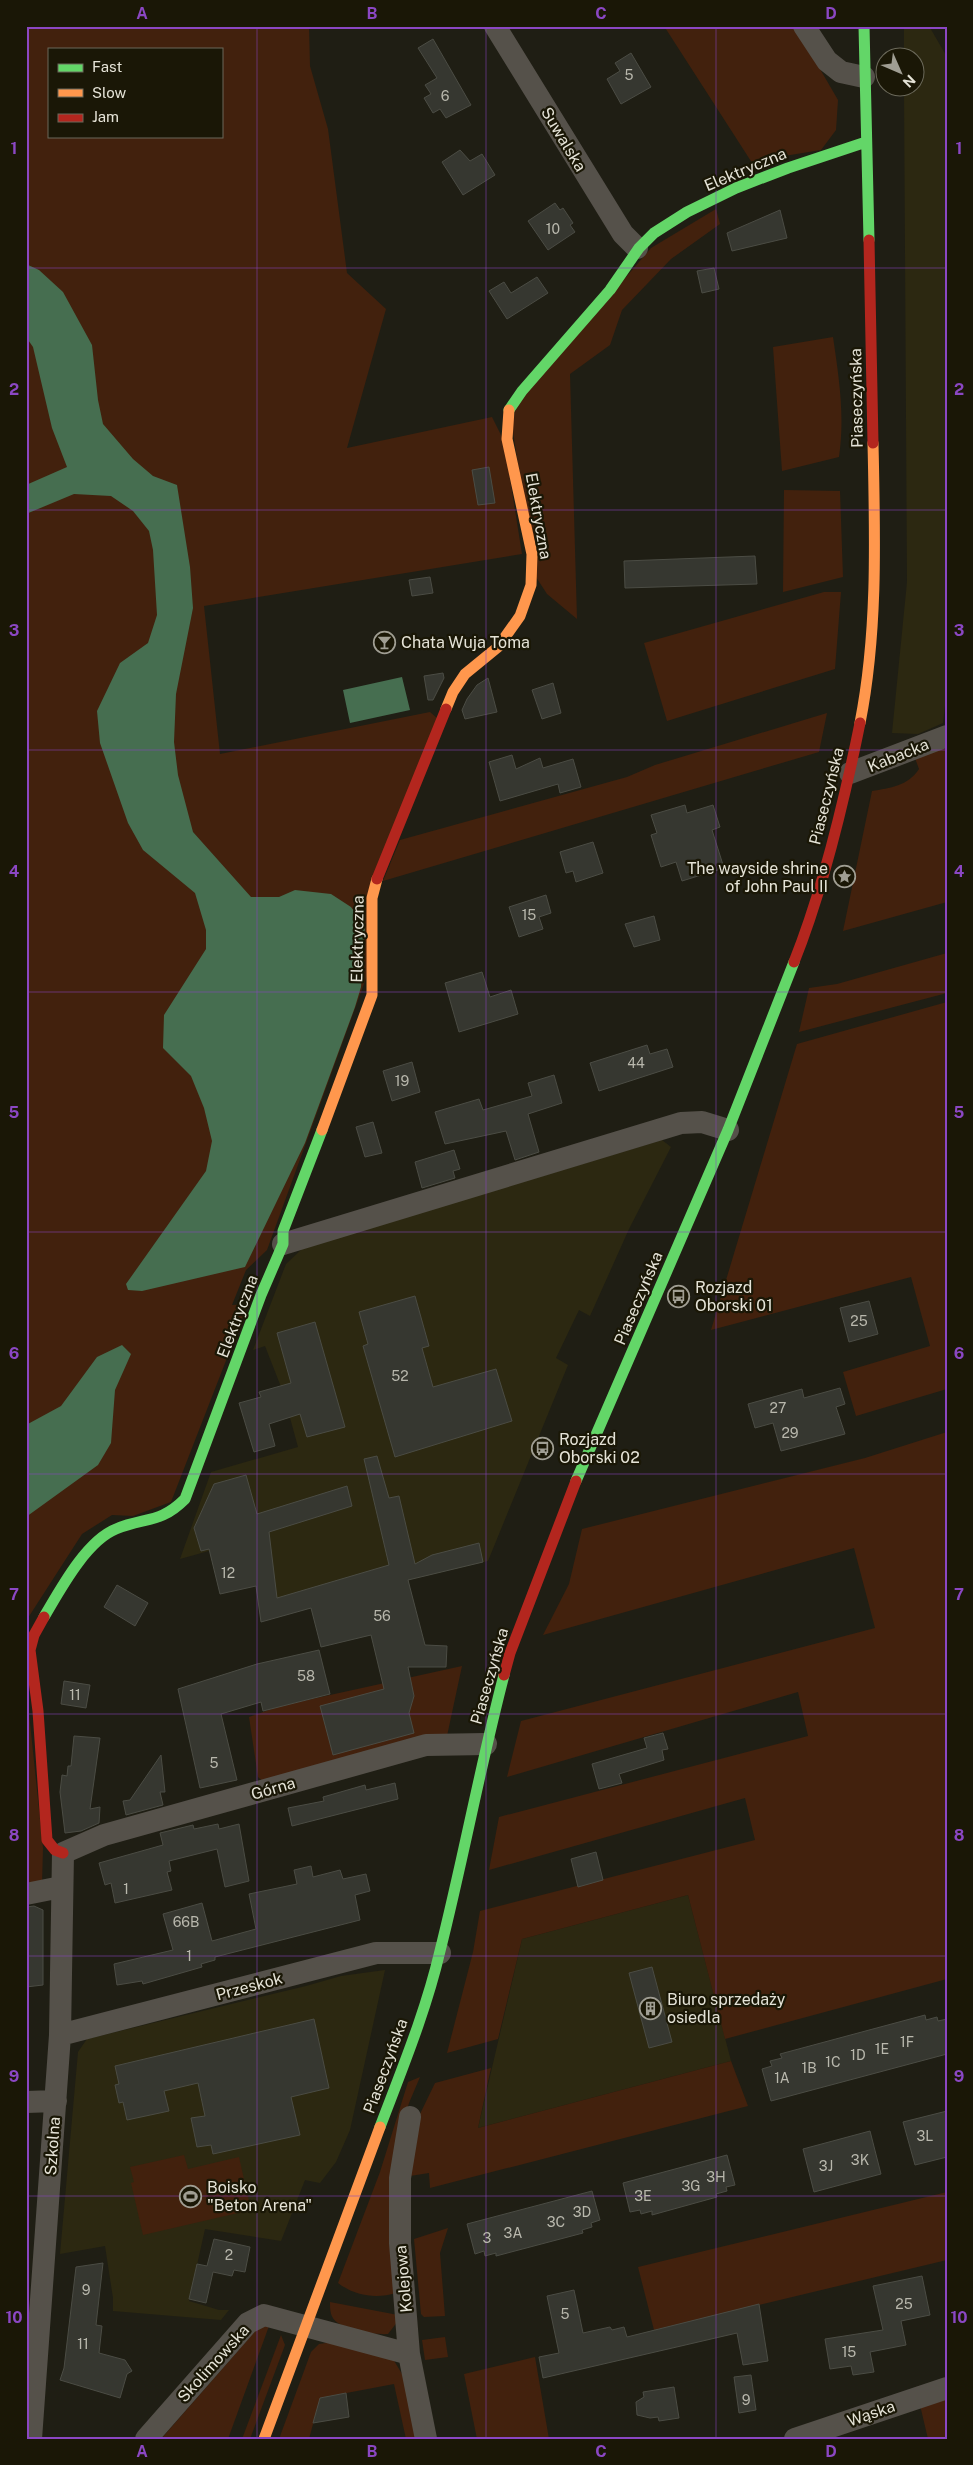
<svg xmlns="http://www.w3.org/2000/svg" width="973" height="2465" viewBox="0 0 973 2465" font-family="'Public Sans',sans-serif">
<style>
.built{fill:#2c2811}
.green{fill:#42210d;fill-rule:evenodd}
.water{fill:#466e50}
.building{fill:#363730;stroke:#4b4c44}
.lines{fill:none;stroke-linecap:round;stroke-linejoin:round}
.street{stroke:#55514a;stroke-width:22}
.fast{stroke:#63d668;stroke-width:11}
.slow{stroke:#ff974d;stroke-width:11}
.jam{stroke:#b3261e;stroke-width:11}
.grid{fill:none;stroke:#8b47c3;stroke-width:1;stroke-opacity:0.55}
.labels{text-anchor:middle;stroke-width:4.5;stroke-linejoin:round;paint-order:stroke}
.number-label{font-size:14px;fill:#b9b8ad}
.street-label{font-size:16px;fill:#e5e3d7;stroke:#1a1706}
.poi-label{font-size:16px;fill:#e5e3d7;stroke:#1a1706;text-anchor:start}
.neatline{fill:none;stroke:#8b47c3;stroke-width:2}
.grid-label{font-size:16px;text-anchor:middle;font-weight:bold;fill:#8b47c3}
</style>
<rect width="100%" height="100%" fill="#1f1e14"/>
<!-- built -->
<path class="built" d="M904,26H929L947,57V689L943,723L918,734L892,733L907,582L904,88H916V58L904,57Z
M662,1140L671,1147L629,1229L590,1316L579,1310L556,1358L568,1365L488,1561L388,1585L261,1622L252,1539L180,1559L211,1472L298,1447L283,1392L265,1346L253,1350L286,1264L303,1248Z
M688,1895L731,2061L478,2128L522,1939Z
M385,1970L350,2130L336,2162L320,2183L305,2180L281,2241L205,2229L189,2301L219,2310H229L221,2320L113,2311V2298L105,2246L60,2254L78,2052L87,2039L306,1986L341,1976Z"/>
<!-- green -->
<path class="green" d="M26,26H309L310,66L328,129L347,273L386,309L347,448L492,417L504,441L522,554L204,606L220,754L430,712L438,719L371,886L369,970L267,1250L246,1270L232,1305L248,1304L171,1502L133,1516L112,1515L82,1534L26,1621ZM49,49H221V136H49Z
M664,26H795L838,100L836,130L821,150L778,157L756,169Z
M716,209L720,224L671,259L622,310L610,345L570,374L577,619L547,594L536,577L512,426L517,404L651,248Z
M833,337C839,378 845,416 839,457L782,471L773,347Z
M784,490L840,491L843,577L783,592Z
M824,592H841L835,669L667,721L644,643Z
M827,713L819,752L383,881L400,840L627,777L655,765Z
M947,747V902L843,931L872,791C890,788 908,786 919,769L915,758Z
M947,953V993L799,1032L809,988L837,984Z
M947,1002V1389L856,1416L843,1372L930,1346L911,1277L711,1330L797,1044Z
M947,1432V1979L725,2039L688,1895L522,1939L498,2039L447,2053L473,1952L480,1911L755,1840L745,1798L489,1870L499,1817L808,1736L798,1692L507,1777L521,1721L875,1628L854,1548L543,1635L569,1584L582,1529L865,1458Z
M462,1666L447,1736L267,1785L258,1777L249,1717L280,1706Z
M26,1684L43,1848L42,1884L26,1888Z
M731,2061L748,2106L430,2188L429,2173L410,2176L420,2114L435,2083L491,2068L478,2128Z
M420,2077L409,2103L399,2137L396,2293C376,2299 355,2296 338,2283L380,2172L408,2082Z
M184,2155L188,2169L239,2157L251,2210L143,2235L131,2183L134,2182L130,2167Z
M947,2192V2260L654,2330L638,2267Z
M448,2228L440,2253L445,2316L424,2317L421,2314L414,2239Z
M330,2302L398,2315V2321L388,2334C376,2335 349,2330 338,2323C330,2318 330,2310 330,2302Z
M264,2326H269L228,2439H161L258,2328Z
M281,2335L285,2345L250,2439H242Z
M445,2337L448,2357L425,2360L422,2340Z
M334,2342L393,2359L405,2379L416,2439H406L394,2384L320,2398L309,2439H279L311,2352L319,2344Z
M535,2357L549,2439H477L464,2374Z
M947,2396V2439H928L920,2405Z"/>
<!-- water -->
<path class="water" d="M26,264L39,270L63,292L92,345L98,400L103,424L133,459L153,476L177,485L190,567L193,608L176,694L174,742L178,775L193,832L251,897H279L295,890L331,894L351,907L365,926L361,987L355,1007L305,1143L245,1267L142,1291L128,1290L126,1284L206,1171L212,1141L204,1108L191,1076L163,1048L164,1015L206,949V930L195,893L143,850L128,823L100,743L97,711L120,663L148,643L157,615L153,550L149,531L133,511L111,496L74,494L26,514V485L67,467L52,428L33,347L26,337Z
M402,677L410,710L350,723L343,690Z
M122,1345L131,1354L115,1390L111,1443L98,1465L26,1517V1425L61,1406L97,1357Z"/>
<!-- building -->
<path class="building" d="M433,39L471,105L446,118L440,109L433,113L424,98L431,94L425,85L437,78L418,48Z
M631,53L651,87L621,104L607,79L620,71L615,63Z
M460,150L470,161L482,154L495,175L463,195L442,162Z
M555,203L560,210L563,208L573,223L570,225L575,232L548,250L528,221Z
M780,210L787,238L732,251L727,233Z
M714,268L719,289L702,293L697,271Z
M537,277L548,293L507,319L489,291L504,282L511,293Z
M489,467L495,503L478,505L472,470Z
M755,556L757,584L625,588L624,561Z
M430,577L433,593L412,596L409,580Z
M443,673L444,678L433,700H428L424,676Z
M488,678L497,712L465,719L462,710L467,699L477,685Z
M553,683L561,713L542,719L532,690Z
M512,755L516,769L540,758L543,768L573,759L581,787L560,793L558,784L500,801L489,762Z
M685,805L687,813L713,805L720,827L712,830L724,868L682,881L676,862L661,867L651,835L657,833L651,815Z
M593,842L603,873L576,882L573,871L566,873L560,852Z
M546,895L551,913L539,917L543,929L519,937L509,907Z
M654,916L660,940L634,947L625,924Z
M482,972L490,997L511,990L518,1014L459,1032L445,983Z
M647,1045L650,1054L667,1049L673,1067L599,1091L590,1063Z
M412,1062L420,1092L392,1101L383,1071Z
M554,1075L562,1103L528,1114L539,1152L515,1160L506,1131L445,1144L435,1112L479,1099L483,1110L532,1096L528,1083Z
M373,1122L382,1153L365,1157L356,1127Z
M454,1150L460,1169L453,1171L455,1178L422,1188L415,1162Z
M415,1296L429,1346L422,1348L433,1387L496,1369L512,1421L395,1457L363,1346L368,1344L359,1312Z
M869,1301L878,1334L849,1342L840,1308Z
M315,1322L345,1427L307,1437L300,1414L269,1424L275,1446L254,1452L239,1403L261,1397L259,1392L291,1383L277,1333Z
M840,1388L845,1404L836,1407L845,1434L781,1451L773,1423L755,1428L748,1404L802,1389L804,1398Z
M377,1456L389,1498L399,1496L415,1564L432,1555L479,1543L483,1562L408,1580L425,1645L447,1646L446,1667H408L414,1696L409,1713L414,1733L333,1755L320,1706L384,1689L371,1635L321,1647L311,1608L261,1622L256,1586L220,1594L209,1549L201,1551L194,1528L214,1484L246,1475L257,1514L347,1486L352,1506L269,1532L277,1598L389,1565L364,1459Z
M117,1585L148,1603L135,1626L104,1607Z
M319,1650L330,1694L263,1711L261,1702L221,1714L237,1780L200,1788L178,1689L257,1664Z
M64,1681L90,1685L86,1708L61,1704Z
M663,1733L668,1749L662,1750L664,1760L619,1774L622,1783L599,1789L592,1764L647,1748L644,1738Z
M74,1736L100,1738L90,1809L100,1807L99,1823L81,1831L65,1833L60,1792L62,1775L67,1776L68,1766H71Z
M161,1755L165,1792H160L163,1805L126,1815L123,1801L130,1800Z
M395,1783L398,1799L292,1826L288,1808L324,1801L323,1797L365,1785L366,1790Z
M218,1824L219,1829L239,1824L249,1881L225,1887L217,1849L169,1861L171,1871L167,1872L172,1890L115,1903L111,1883L105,1885L99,1863L163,1845L160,1833L193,1825L194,1829Z
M596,1852L603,1880L578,1887L571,1859Z
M311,1866L313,1877L340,1870L343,1879L366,1874L370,1891L355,1895L360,1920L215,1957V1960L201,1964L202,1967L143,1984L142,1981L117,1985L114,1964L173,1950L163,1914L202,1903L212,1941L256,1929L249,1894L297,1884L294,1870Z
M34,1906L43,1910V1985L26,1987V1907Z
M652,1967L672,2042L649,2048L629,1973Z
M925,2015L926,2020L937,2017L938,2021L947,2019V2054L771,2101L762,2069L772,2066L770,2061L782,2058L780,2054Z
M314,2019L329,2088L291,2097L300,2135L213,2154L211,2145L197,2147L191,2118L205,2116L198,2083L164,2091L169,2111L127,2120L123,2102L119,2103L115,2085L119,2084L115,2066Z
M947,2111V2157L915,2165L903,2122Z
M870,2131L881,2174L814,2192L803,2149Z
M727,2155L735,2185L726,2187L727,2191L716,2194L717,2197L652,2215V2211L641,2214L640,2210L630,2212L623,2183Z
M592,2191L600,2220L591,2223L592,2227L582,2230L583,2233L496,2256V2253L485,2256L484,2251L475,2254L467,2224Z
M214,2239L250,2247L245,2272L234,2270L232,2276L213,2272L206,2303L189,2299L197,2264L207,2266Z
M103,2263L96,2325L102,2326L99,2353L125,2360L132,2371L127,2374L120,2398L60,2380L64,2368L76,2267Z
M922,2276L930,2315L901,2321L906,2345L870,2352L874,2372L853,2375L851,2366L830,2369L825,2339L883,2330L873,2286Z
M574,2290L583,2333L610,2327L612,2330L624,2327L627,2337L759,2304L768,2361L743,2365L737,2333L543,2378L539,2357L559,2353L547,2296Z
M751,2375L756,2410L739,2413L734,2377Z
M674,2387L679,2418L659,2421L658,2417L650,2418L637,2415L636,2402L644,2397L643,2392Z
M346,2393L349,2417L313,2423L320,2398Z"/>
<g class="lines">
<!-- street -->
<path class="street" d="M495,26L623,234L637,248
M804,26L827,61L841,72L864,77
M850,773L947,736
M283,1244L681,1123L702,1122L728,1130
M26,1894L61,1887
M60,2035L376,1953H440
M26,2102L56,2101
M410,2117L400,2178V2243L409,2354L426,2439
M31,2439L60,2035L63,1853L104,1835L426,1745L486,1744
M146,2439L248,2323L264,2315L409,2354
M795,2439L947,2388"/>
<!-- fast -->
<path class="fast" d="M864,26L869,240
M509,410L522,391L610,290L639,248L654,233L687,212L736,188L788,168L866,142
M576,1481L728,1130L794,962
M44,1617C60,1590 86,1541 116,1529C145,1517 160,1524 185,1499L261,1295L283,1244V1231L322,1130
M380,2127C402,2069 426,2011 440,1951C463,1860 480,1767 504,1675"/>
<!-- slow -->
<path class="slow" d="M446,709L453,692L465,674L498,647L520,616L531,585L532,554L507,439L509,410
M860,723C878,632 875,536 873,443
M322,1130L372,995V898L377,879
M264,2439L380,2127"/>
<!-- jam -->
<path class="jam" d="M869,240L873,443
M377,879L446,709
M794,962C824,887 844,802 860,723
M44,1617L34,1635L30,1650L38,1711L47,1840L55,1850L63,1853
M504,1675L510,1653L576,1481"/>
</g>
<!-- grid -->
<path class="grid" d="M257,26V2439M486,26V2439M716,26V2439M26,268H947M26,510H947M26,750H947M26,992H947M26,1232H947M26,1474H947M26,1714H947M26,1956H947M26,2196H947"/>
<!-- icons -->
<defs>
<symbol id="bar-ring" viewBox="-11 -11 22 22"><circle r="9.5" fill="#1a1706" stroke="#a09e93" stroke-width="1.5"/><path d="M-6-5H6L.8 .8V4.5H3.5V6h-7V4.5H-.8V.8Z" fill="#a09e93"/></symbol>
<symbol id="sight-ring" viewBox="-11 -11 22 22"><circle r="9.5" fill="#1a1706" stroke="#a09e93" stroke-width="1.5"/><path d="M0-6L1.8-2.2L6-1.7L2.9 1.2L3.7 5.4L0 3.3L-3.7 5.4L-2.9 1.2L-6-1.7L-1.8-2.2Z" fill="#a09e93"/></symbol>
<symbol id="bus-ring" viewBox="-11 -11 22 22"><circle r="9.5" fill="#1a1706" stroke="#a09e93" stroke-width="1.5"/><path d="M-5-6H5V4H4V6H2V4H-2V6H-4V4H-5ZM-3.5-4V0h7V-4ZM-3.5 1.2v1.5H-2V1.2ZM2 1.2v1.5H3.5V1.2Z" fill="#a09e93"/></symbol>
<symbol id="building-ring" viewBox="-11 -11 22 22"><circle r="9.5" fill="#1a1706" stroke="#a09e93" stroke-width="1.5"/><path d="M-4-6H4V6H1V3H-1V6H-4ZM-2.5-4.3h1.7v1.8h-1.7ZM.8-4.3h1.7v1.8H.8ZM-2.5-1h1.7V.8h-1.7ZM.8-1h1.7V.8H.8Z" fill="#a09e93"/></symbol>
<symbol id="stadium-ring" viewBox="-11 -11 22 22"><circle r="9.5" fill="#1a1706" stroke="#a09e93" stroke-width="1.5"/><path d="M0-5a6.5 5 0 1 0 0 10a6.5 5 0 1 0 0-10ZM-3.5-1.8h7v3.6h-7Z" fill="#a09e93"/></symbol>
</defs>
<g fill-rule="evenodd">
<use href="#bar-ring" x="372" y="630" width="25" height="25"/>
<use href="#sight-ring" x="832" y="864" width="25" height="25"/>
<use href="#bus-ring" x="666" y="1284" width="25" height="25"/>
<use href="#bus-ring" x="530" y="1436" width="25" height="25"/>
<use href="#building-ring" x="638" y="1996" width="25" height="25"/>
<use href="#stadium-ring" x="178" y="2184" width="25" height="25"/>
</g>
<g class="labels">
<!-- number labels -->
<g class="number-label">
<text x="629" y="80">5</text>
<text x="445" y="101">6</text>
<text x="553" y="234">10</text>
<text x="529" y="920">15</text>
<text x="636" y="1068">44</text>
<text x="402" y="1086">19</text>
<text x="859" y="1326">25</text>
<text x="400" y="1381">52</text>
<text x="778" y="1413">27</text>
<text x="790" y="1438">29</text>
<text x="228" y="1578">12</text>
<text x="382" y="1621">56</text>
<text x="306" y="1681">58</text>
<text x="75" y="1700">11</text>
<text x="214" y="1768">5</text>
<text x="126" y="1894">1</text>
<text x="186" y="1927">66B</text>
<text x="189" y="1961">1</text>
<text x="907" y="2047">1F</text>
<text x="882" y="2054">1E</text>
<text x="858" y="2060">1D</text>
<text x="833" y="2067">1C</text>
<text x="809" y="2073">1B</text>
<text x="782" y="2083">1A</text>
<text x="925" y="2141">3L</text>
<text x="860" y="2165">3K</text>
<text x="826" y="2171">3J</text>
<text x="716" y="2182">3H</text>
<text x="691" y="2191">3G</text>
<text x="643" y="2201">3E</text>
<text x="582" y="2217">3D</text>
<text x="556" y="2227">3C</text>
<text x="513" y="2238">3A</text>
<text x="487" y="2243">3</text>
<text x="229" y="2260">2</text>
<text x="86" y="2295">9</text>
<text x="904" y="2309">25</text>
<text x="565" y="2319">5</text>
<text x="83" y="2349">11</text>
<text x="849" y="2357">15</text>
<text x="746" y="2405">9</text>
</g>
<!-- street labels -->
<g class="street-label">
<text transform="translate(564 139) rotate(59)" y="6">Suwalska</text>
<text transform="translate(745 169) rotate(-23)" y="6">Elektryczna</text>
<text transform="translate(856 398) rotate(-91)" y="6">Piaseczyńska</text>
<text transform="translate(539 516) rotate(80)" y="6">Elektryczna</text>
<text transform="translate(898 755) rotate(-22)" y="6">Kabacka</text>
<text transform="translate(826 796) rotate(-76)" y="6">Piaseczyńska</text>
<text transform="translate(357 939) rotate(-89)" y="6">Elektryczna</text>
<text transform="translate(638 1298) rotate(-67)" y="6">Piaseczyńska</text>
<text transform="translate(237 1316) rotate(-69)" y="6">Elektryczna</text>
<text transform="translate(489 1676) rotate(-74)" y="6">Piaseczyńska</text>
<text transform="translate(273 1788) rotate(-16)" y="6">Górna</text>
<text transform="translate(249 1986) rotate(-15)" y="6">Przeskok</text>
<text transform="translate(385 2066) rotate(-70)" y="6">Piaseczyńska</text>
<text transform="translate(52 2146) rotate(-86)" y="6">Szkolna</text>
<text transform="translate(403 2279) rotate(-95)" y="6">Kolejowa</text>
<text transform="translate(213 2363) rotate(-48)" y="6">Skolimowska</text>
<text transform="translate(871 2413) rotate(-19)" y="6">Wąska</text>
</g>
<!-- poi labels -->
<g class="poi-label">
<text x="401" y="648">Chata Wuja Toma</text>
<text x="828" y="874" text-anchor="end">The wayside shrine<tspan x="828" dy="18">of John Paul II</tspan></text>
<text x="695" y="1293">Rozjazd<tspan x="695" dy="18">Oborski 01</tspan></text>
<text x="559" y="1445">Rozjazd<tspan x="559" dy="18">Oborski 02</tspan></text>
<text x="667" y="2005">Biuro sprzedaży<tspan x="667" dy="18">osiedla</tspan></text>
<text x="207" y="2193">Boisko<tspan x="207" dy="18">"Beton Arena"</tspan></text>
</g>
</g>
<!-- border -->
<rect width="973" height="2465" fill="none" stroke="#1a1706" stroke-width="55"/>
<!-- legend -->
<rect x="48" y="48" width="175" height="90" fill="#1a1706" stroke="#6b695a"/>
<rect x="58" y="64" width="25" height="8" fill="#63d668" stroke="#6b695a"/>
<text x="92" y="72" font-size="15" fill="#e5e3d7">Fast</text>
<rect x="58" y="89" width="25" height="8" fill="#ff974d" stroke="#6b695a"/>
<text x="92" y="98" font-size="15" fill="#e5e3d7">Slow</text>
<rect x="58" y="114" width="25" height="8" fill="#b3261e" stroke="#6b695a"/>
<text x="92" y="122" font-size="15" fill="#e5e3d7">Jam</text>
<!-- north arrow -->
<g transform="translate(900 72) rotate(135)"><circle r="24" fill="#1a1706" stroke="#6b695a"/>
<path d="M0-4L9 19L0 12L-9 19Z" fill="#a09e93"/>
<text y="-8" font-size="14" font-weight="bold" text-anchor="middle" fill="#e5e3d7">N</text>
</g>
<rect x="28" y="28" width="918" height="2410" class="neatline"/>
<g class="grid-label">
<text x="142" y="19">A</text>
<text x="372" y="19">B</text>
<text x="601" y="19">C</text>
<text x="831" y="19">D</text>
<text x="14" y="154">1</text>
<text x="959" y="154">1</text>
<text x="14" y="395">2</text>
<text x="959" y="395">2</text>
<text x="14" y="636">3</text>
<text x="959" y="636">3</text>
<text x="14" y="877">4</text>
<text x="959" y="877">4</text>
<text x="14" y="1118">5</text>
<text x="959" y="1118">5</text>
<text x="14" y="1359">6</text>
<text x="959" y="1359">6</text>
<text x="14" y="1600">7</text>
<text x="959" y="1600">7</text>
<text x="14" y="1841">8</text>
<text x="959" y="1841">8</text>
<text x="14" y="2082">9</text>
<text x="959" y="2082">9</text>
<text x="14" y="2323">10</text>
<text x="959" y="2323">10</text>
<text x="142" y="2457">A</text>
<text x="372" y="2457">B</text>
<text x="601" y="2457">C</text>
<text x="831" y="2457">D</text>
</g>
</svg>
